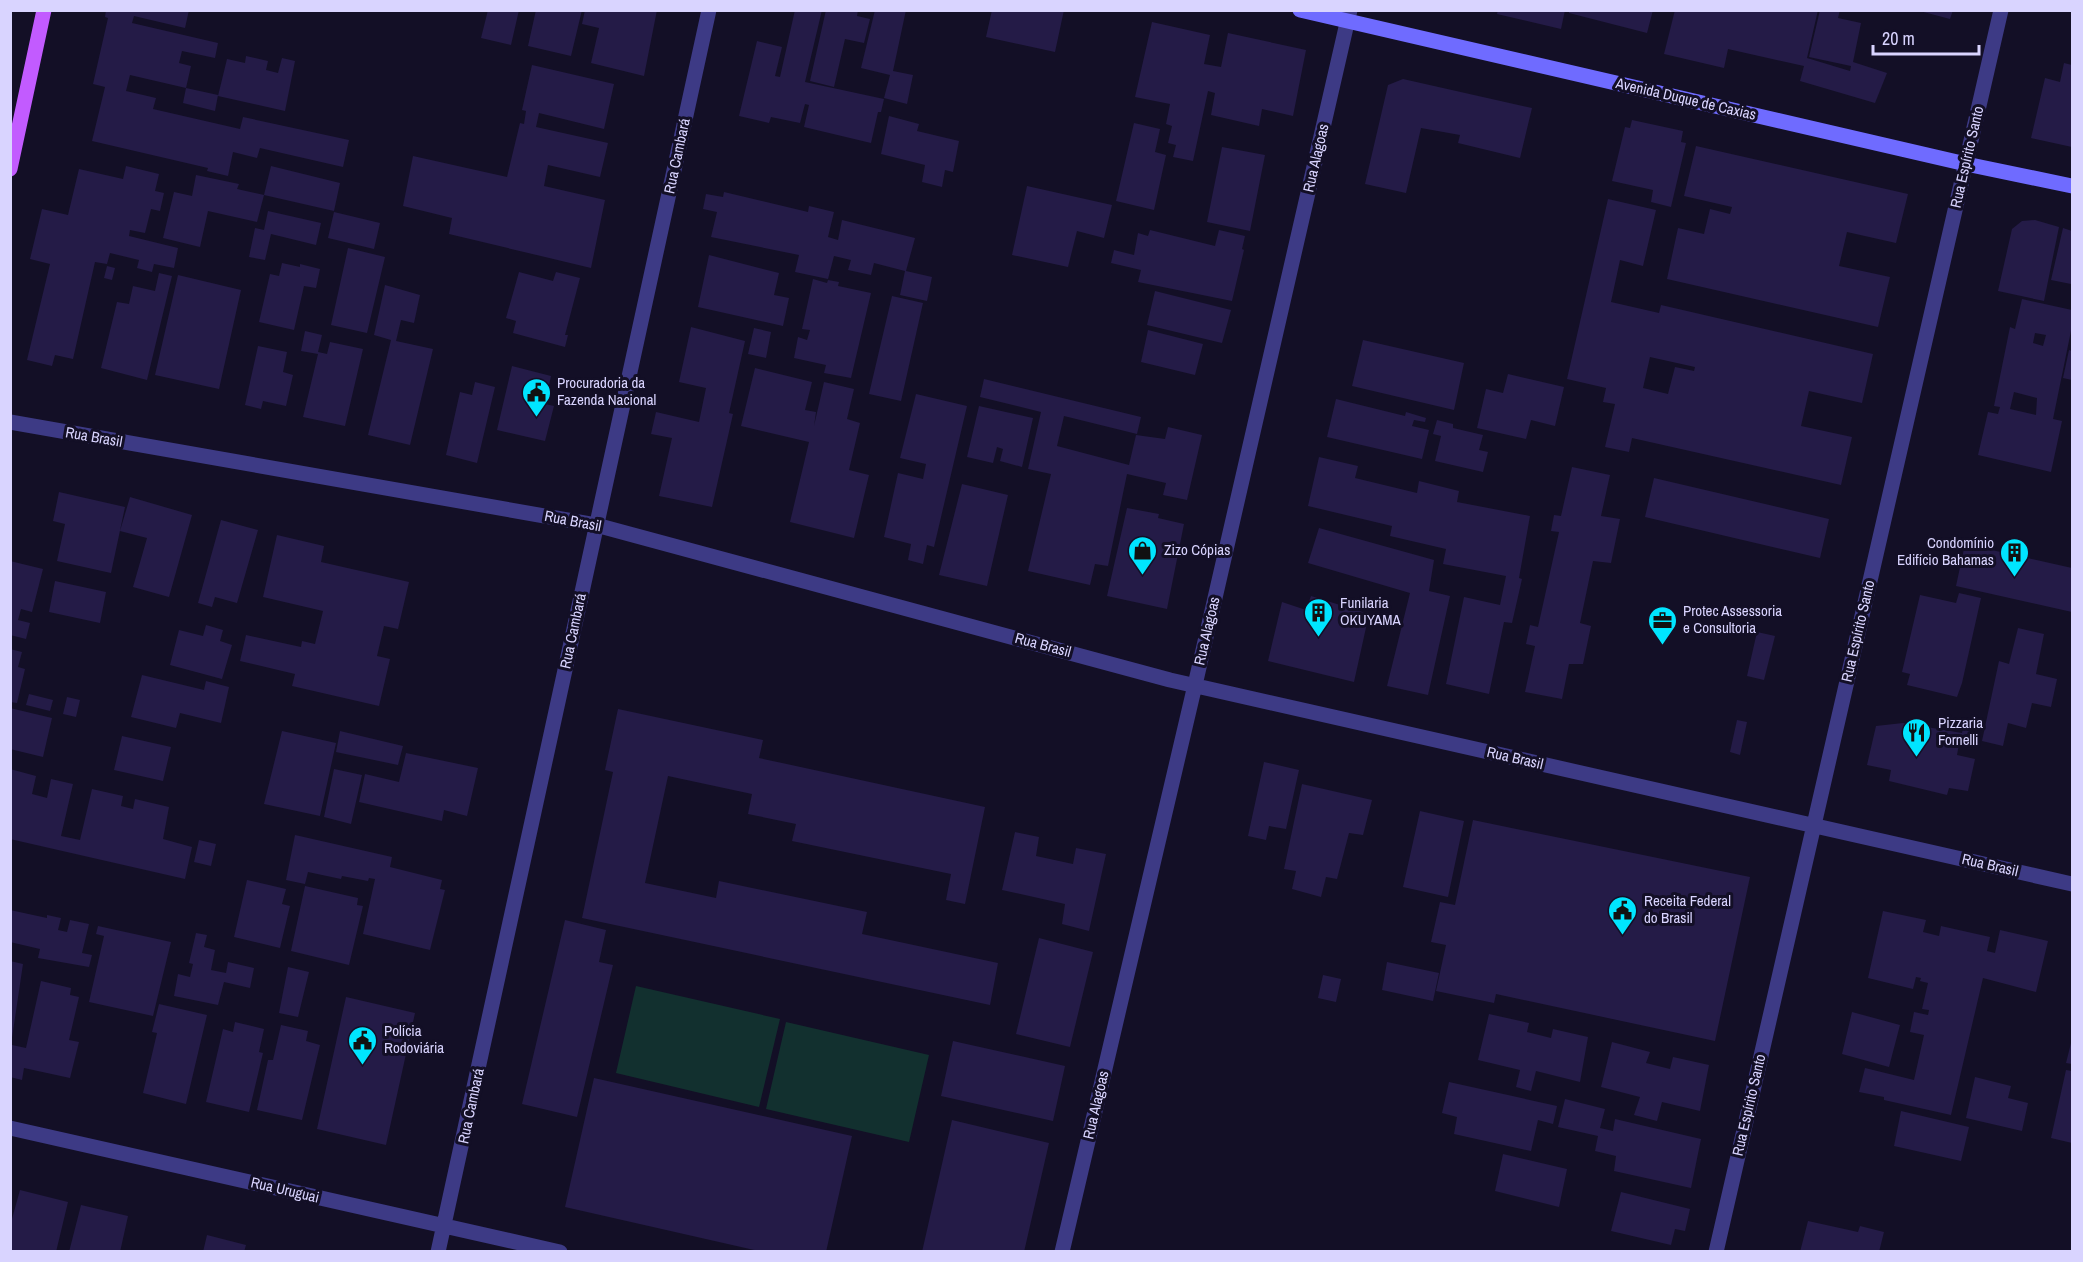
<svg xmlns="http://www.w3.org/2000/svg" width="2083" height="1262" viewBox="0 0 2083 1262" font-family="'Archivo Narrow',sans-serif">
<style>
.grass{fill:#12302f}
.building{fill:#241b47;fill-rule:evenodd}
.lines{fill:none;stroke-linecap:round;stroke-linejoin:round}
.minor{stroke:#3d3a85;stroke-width:15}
.tertiary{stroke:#3d3a85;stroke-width:15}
.secondary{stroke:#6f6bff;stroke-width:15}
.primary{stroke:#c25bff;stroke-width:15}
.labels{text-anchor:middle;stroke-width:6;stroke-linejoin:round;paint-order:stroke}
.street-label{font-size:15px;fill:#d9d4ff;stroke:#130f26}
.poi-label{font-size:15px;fill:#d9d4ff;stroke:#130f26;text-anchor:start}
</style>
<rect width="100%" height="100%" fill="#130f26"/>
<!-- grass -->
<path class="grass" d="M636,986L780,1019L759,1107L616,1073Z
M786,1022L929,1055L909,1142L766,1109Z"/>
<!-- building -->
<path class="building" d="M106,10H189L185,28L134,16L132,23L218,43L215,58L182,51L179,63L191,66L186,88L130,75L126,91L156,98L153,109L240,129L243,117L349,140L343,167L260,148L257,158L233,152L228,176L207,171L208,168L92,141L105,87L93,84L108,18L105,17Z
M488,10H519L511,45L481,38Z
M536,10H582L571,56L528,46Z
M585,10H657L644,76L591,63L599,28L582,24Z
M795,10H822L805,82L884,99L881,112H878L871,143L804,127L809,105L805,104L800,123L771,117L769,123L739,116L757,41L782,47L775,76L780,77Z
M826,10H858L857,16L870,19L864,43L845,39L834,87L810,81Z
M875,10H906L893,71L913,75L907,104L884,98L890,75L861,68Z
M992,10H1064L1055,52L986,37Z
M1498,10H1565L1561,29L1497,14Z
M1569,10H1653L1647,33L1569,13Z
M1675,10H1818L1807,58L1850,71L1851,66L1809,57L1820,10H1840L1838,18L1861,23L1853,62L1887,73L1875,103L1800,81L1804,66L1728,49L1724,68L1664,54Z
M1916,10H1953L1950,19Z
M1152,22L1210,35L1204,64L1221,67L1228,33L1306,50L1293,116L1262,109L1259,126L1211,115L1215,93L1208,91L1193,161L1173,157L1176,145L1168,143L1172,126L1166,124L1170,104L1135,97Z
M246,56L268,61L266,70L278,73L282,58L295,61L285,111L218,96L227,59L245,63Z
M2064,63L2072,65V147L2031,138L2045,78L2060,82Z
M532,65L614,84L604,129L539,113L536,127L608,143L600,177L548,165L544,186L605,200L591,268L449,234L452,218L403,206L413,156L507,177L520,123L524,124L526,111L522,110Z
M1403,79L1532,108L1520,158L1458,143L1460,135L1421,128L1406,193L1365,184L1388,85Z
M186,88L218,95L215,111L183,103Z
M889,116L919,124L917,131L959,141L953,172L945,170L942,187L922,182L925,165L881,154Z
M1632,120L1683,131L1681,142L1686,143L1671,207L1651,202L1653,190L1612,181L1625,127L1630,128Z
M1134,123L1160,129L1155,152L1166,155L1154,210L1116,201Z
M1696,146L1908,194L1896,243L1847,232L1839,266L1890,277L1878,327L1667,279L1678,228L1704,234L1710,209L1730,214L1732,207L1684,196Z
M1222,147L1265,155L1250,231L1207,222Z
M126,166L159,174L155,191L164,193L160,211L151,209L145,233L130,230L129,236L178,248L174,268L154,264L152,272L137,268L139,260L110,253L107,264L95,262L73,359L55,355L52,366L27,360L50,264L30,259L42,209L68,215L79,169L123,179Z
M271,166L340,183L334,211L264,195Z
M196,175L239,184L237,189L264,195L257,222L208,211L200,247L163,238L174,192L192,196Z
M1027,186L1112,205L1104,238L1077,231L1068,267L1012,255Z
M724,192L808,212L809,206L834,212L828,237L838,240L842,220L915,238L906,271L932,277L927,301L900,295L905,271L874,263L871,275L848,270L851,260L834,256L828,279L795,272L799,255L711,237L717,212L703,209L706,194L723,197Z
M1608,199L1656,210L1643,266L1620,260L1611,302L1659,313L1661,305L1873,354L1862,403L1809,391L1801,426L1852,437L1841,485L1632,438L1629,452L1605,447L1615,404L1603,402L1606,388L1567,379ZM1650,357L1695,367L1694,371L1675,367L1668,394L1643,388Z
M268,211L321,223L316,245L271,234L265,260L249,257L255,228L264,230Z
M334,212L380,223L374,249L328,238Z
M2035,220L2059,227L2044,301L1998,291L2012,229L2022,221Z
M2063,228L2072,231L2071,284L2051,280Z
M1150,230L1215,246L1219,230L1245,236L1242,249L1244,250L1232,301L1138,282L1141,270L1111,263L1114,250L1134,255L1138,233L1148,236Z
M348,248L385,257L367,333L331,325Z
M709,255L779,273L774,295L789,298L783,326L698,307Z
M282,263L300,267V264L320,269L316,288L304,286L294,330L259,322L270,274L279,276Z
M107,266L115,268L112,280L104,278Z
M519,272L553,281L556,272L580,278L565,335H568L565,347L513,333L516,321L506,318Z
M159,273L172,276L147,380L101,368L117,302L129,304L133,286L155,291Z
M178,275L241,290L219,389L155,375Z
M813,279L827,283L828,280L839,282L838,286L871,293L851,378L824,373L826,365L794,358L798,337L807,340L810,330L802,329Z
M385,285L420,295L414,323L401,320L396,341L433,349L410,445L368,435L391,340L374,335Z
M1155,291L1231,310L1222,343L1147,325Z
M892,296L923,303L901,401L869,394Z
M2022,299L2072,310V326L2053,419L2062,421L2051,472L1978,455L1988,412L1998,414L2000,407L1994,406L2010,327L2015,329ZM2035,333L2046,335L2043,346L2033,343ZM2014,392L2037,398L2036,415L2010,409Z
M691,327L745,341L729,413L733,414L712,507L659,496L672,438L651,434L656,412L699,422L706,388L679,382Z
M754,328L771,332L766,358L748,354Z
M1148,330L1203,344L1195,375L1141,362Z
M305,331L322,335L318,352L327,354L330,342L363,349L345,426L303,417L318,354L301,351Z
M1363,340L1464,363L1454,410L1352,386Z
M258,346L287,352L283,372L293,375L286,406L263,401L261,409L245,405Z
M2069,350L2072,351V380L2063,378Z
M512,366L551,376L545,404L554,406L545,441L497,430Z
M755,368L812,382L805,410L816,412L814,426L824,382L854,389L847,419L860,423L849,470L869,475L854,538L790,522L809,442L741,426Z
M1508,374L1564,387L1555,426L1531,420L1526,439L1477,428L1486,389L1503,393Z
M984,379L1141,417L1137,434L1064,416L1057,446L1129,465L1136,435L1165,439L1168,427L1202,435L1187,500L1163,495L1166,483L1127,474L1108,566L1095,564L1090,585L1028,571L1051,474L1028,469L1041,412L980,397Z
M475,382L495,387L477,463L446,455L460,392L472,395Z
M916,394L967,406L934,547L927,545L923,564L908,560L911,544L884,537L898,473L923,479L926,464L900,458Z
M1336,399L1405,416L1406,412L1426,418L1425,422L1414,420L1412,426L1429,430L1422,459L1327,437Z
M979,406L1033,418L1022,467L1000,461L1003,449L997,447L993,463L967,457Z
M1437,420L1453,424V428L1483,435L1479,450L1488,452L1483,472L1435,461L1441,436L1433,434Z
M1319,457L1358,466L1355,478L1417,493L1419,481L1459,491L1457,502L1530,516L1519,578L1522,579L1512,623L1504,622L1489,694L1446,684L1464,597L1500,605L1506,576L1443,564L1446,549L1390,536L1392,526L1308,506Z
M1572,467L1610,475L1601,516L1620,519L1611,563L1593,561L1580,623L1591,626L1583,664H1569L1562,699L1525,692L1535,646L1526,644L1530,625L1538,627L1559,532L1551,531L1554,515L1561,516Z
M1654,478L1829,519L1820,558L1645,517Z
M962,484L1008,495L987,586L939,575Z
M59,492L125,507L111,573L57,561L65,524L53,521Z
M130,497L192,515L169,597L133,587L147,538L120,531Z
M1127,508L1159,514L1158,518L1184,524L1167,609L1107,596Z
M221,520L258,530L237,603L215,597L212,607L198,603Z
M1319,528L1434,560L1429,591L1450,596L1428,695L1387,686L1410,593L1308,563Z
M277,535L324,546L321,562L409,582L398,629L384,626L377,656L390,659L379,706L292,686L295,674L240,661L246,635L301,647L302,641L315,644L323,611L263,597Z
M1965,544L2072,568V612L1956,586Z
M10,561L43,569L32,612L21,609L18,620L30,623L26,639L10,635Z
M55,581L106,592L100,623L49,612Z
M1959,593L1981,598L1962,683L1957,697L1907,685L1910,674L1902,672L1920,595L1956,603Z
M1311,596L1369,614L1354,682L1268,661L1282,602L1306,610Z
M206,625L223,630L220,641L232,645L222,679L170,665L179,630L203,636Z
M2018,628L2044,634L2036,674L2057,679L2051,707L2032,703L2026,728L2008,723L2003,746L1982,741L1999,661L2009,664Z
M1757,632L1775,636L1764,680L1747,676Z
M10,649L22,652L18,667L25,669L17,703L10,702Z
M142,675L204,690L206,681L229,687L221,723L180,713L176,728L131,717Z
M29,694L53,700L50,711L26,705Z
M67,697L80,700L76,717L63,714Z
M10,708L52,718L43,757L10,749Z
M618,709L763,740L759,758L985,807L965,904L946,900L951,874L792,841L796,824L748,814L752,794L668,776L645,883L716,898L719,881L867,912L862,934L998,963L990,1005L582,918L613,772L605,770Z
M1737,720L1747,722L1740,755L1730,752Z
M1903,723L1962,733L1963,728L1972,730L1968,746L1959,744L1957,755L1975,759L1968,791L1949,788L1947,795L1889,781L1891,770L1867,765L1876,726Z
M282,731L336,743L320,816L264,804Z
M340,731L403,746L398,765L336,752Z
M122,736L171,747L163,781L114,770Z
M406,753L478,768L467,816L444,810L442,821L359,802L365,774L399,782Z
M1264,762L1299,770L1286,829L1269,826L1266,840L1248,836Z
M10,769L36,776L32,794L47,798L51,779L73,784L61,836L80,840L92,789L123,796L121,806L133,809L135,799L169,807L163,839L192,847L185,879L10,839Z
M334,769L362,775L351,824L324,817Z
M1302,784L1372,800L1363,835L1349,833L1337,879L1326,877L1321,897L1292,889L1296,871L1284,869Z
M1420,811L1464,821L1448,897L1403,887Z
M1473,820L1750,877L1715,1041L1496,994L1494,1003L1436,991L1446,945L1431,942L1440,902L1455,905Z
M1015,832L1039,837L1036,856L1073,864L1076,848L1106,854L1089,931L1062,924L1065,904L1002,890Z
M295,835L392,857L390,867L442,880L440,889L445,890L430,950L363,934L375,879L369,878L368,881L342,876L341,879L308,872L305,884L286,880Z
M199,840L216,844L211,866L194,862Z
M247,880L286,889L282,904L290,906L280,948L234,937Z
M305,886L358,898L357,905L363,906L349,965L291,951Z
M10,910L47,918V915L61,918L58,930L67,932L70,920L89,924L82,953L92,955L89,967L38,958L40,949L10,942Z
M1883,911L1926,920L1923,932L1939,936L1941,926L1990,937L1987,951L1995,953L2000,930L2048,941L2036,992L1983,978L1951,1115L1884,1100V1097L1859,1092L1865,1068L1914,1080L1924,1035L1910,1032L1914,1012L1928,1015L1929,1010L1922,1009L1928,983L1920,981L1921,978L1916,977L1913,989L1868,978Z
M565,920L606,930L599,962L613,965L577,1117L522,1104Z
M98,926L171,942L153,1016L89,1002L104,936L96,934Z
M196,933L207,935L204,947L215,950L211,970L226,973L228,962L254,968L250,988L224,982L218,1005L174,996L178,974L190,977L193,964L189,963Z
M1039,938L1093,952L1070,1047L1016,1034Z
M10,961L23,964L12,1038H10Z
M1387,962L1439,973L1433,1001L1382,990Z
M288,967L309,972L298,1017L279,1013Z
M1323,975L1341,979L1336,1002L1318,998Z
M41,981L71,988L70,995L79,997L69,1040L79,1042L70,1078L24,1068L22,1080L10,1077L12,1045L26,1048Z
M346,997L415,1013L386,1145L317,1129Z
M159,1004L207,1015L186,1104L143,1093L157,1033L152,1032Z
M1852,1012L1900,1025L1889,1067L1842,1054Z
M1489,1014L1529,1023L1527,1032L1551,1038L1553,1029L1588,1037L1580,1082L1536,1071L1531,1091L1516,1087L1520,1070L1478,1060Z
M235,1022L264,1029L259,1052L263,1053L249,1112L206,1102L223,1029L233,1032Z
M281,1025L308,1031L306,1041L320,1045L302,1120L257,1110L268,1060H273Z
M2072,1039V1064L2066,1063Z
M953,1041L1065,1066L1053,1121L941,1096Z
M1612,1042L1650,1052L1646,1063L1670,1069L1673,1057L1709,1065L1700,1111L1662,1102L1657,1121L1634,1115L1640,1097L1601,1087Z
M2066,1070L2072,1071V1143L2051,1138Z
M1975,1077L2011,1086L2008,1098L2028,1103L2022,1131L1966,1118Z
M594,1078L852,1136L826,1252H763L565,1207Z
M1449,1082L1557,1106L1553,1124L1538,1120L1531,1151L1454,1134L1457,1117L1442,1113Z
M1565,1099L1605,1109L1600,1128L1613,1131L1615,1119L1701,1139L1691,1188L1614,1171L1616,1156L1595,1151L1598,1136L1558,1127Z
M1901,1111L1969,1127L1961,1161L1894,1146Z
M952,1120L1049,1143L1024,1252H922Z
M1503,1154L1567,1169L1559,1207L1495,1191Z
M20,1190L68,1202L56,1252H10V1226Z
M1621,1192L1690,1209L1685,1231L1675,1229L1671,1245L1611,1231Z
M81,1205L128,1216L120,1252H69Z
M1808,1221L1858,1232L1860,1226L1884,1232L1879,1252H1800Z
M207,1235L246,1245L244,1252H203Z"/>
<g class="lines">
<!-- minor -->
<path class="minor" d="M10,1128L560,1252
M438,1252L709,10"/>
<!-- tertiary -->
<path class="tertiary" d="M10,422L596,525L1170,680L2072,884
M1062,1252L1195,685L1350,10
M1716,1252L2001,10"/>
<!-- secondary -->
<path class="secondary" d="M1300,10L1966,164L2072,186"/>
<!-- primary -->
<path class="primary" d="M10,169L44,10"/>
</g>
<!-- icons -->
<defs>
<symbol id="civic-pin" viewBox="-11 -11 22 30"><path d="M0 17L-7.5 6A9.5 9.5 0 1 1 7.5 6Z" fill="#00e5ff" stroke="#130f26"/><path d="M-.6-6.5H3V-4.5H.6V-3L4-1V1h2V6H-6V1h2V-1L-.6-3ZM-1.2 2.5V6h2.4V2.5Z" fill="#111"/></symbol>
<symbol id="shop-pin" viewBox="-11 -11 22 30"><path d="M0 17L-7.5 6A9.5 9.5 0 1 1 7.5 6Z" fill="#00e5ff" stroke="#130f26"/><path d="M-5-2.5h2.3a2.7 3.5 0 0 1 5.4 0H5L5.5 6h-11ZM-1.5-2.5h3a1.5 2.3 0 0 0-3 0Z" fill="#111"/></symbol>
<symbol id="building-pin" viewBox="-11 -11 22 30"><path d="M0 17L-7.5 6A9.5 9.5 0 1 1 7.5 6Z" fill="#00e5ff" stroke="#130f26"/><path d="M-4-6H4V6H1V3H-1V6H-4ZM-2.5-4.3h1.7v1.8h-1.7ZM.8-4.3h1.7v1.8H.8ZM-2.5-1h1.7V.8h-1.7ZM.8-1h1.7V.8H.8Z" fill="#111"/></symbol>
<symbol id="office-pin" viewBox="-11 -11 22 30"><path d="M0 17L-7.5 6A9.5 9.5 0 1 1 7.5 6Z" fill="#00e5ff" stroke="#130f26"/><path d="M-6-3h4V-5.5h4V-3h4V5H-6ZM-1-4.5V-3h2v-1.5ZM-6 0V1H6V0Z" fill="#111"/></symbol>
<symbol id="restaurant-pin" viewBox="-11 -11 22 30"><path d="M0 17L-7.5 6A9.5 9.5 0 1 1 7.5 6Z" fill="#00e5ff" stroke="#130f26"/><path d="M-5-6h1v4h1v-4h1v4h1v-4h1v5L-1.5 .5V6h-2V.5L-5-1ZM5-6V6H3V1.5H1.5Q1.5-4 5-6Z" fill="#111"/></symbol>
</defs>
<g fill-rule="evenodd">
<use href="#civic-pin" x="520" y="376" width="33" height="45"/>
<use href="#shop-pin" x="1126" y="534" width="33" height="45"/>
<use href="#building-pin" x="1998" y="536" width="33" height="45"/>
<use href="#building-pin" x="1302" y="596" width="33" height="45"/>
<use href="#office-pin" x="1646" y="604" width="33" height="45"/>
<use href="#restaurant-pin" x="1900" y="716" width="33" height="45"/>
<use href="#civic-pin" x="1606" y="894" width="33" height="45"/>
<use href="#civic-pin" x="346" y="1024" width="33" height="45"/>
</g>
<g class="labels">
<!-- street labels -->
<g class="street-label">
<text transform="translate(1686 99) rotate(13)" y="5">Avenida Duque de Caxias</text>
<text transform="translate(677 156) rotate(-78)" y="5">Rua Cambará</text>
<text transform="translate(1967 157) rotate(-77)" y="5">Rua Espírito Santo</text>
<text transform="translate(1316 158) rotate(-77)" y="5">Rua Alagoas</text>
<text transform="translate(94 437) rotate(10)" y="5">Rua Brasil</text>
<text transform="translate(573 521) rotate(11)" y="5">Rua Brasil</text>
<text transform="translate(573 631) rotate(-78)" y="5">Rua Cambará</text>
<text transform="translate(1207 631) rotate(-77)" y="5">Rua Alagoas</text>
<text transform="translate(1858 631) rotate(-77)" y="5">Rua Espírito Santo</text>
<text transform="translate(1043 645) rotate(15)" y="5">Rua Brasil</text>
<text transform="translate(1515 758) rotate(13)" y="5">Rua Brasil</text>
<text transform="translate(1990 865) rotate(13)" y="5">Rua Brasil</text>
<text transform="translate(1096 1105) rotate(-77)" y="5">Rua Alagoas</text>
<text transform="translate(1749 1105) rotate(-77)" y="5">Rua Espírito Santo</text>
<text transform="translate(471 1106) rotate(-78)" y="5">Rua Cambará</text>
<text transform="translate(285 1190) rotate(13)" y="5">Rua Uruguai</text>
</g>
<!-- poi labels -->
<g class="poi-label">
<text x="557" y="388">Procuradoria da<tspan x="557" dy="17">Fazenda Nacional</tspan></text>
<text x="1994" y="548" text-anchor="end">Condomínio<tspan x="1994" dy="17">Edifício Bahamas</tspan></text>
<text x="1164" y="555">Zizo Cópias</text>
<text x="1340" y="608">Funilaria<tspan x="1340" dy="17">OKUYAMA</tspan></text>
<text x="1683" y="616">Protec Assessoria<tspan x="1683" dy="17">e Consultoria</tspan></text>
<text x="1938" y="728">Pizzaria<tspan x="1938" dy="17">Fornelli</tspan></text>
<text x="1644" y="906">Receita Federal<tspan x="1644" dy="17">do Brasil</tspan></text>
<text x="384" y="1036">Polícia<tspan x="384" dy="17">Rodoviária</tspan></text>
</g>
</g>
<!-- border -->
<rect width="2083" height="1262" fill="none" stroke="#d9d4ff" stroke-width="24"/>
<!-- scale -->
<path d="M1873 45v9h106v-9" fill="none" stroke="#d9d4ff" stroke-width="3"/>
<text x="1882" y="45" font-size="18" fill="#d9d4ff" stroke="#130f26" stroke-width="4.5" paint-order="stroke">20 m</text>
</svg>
